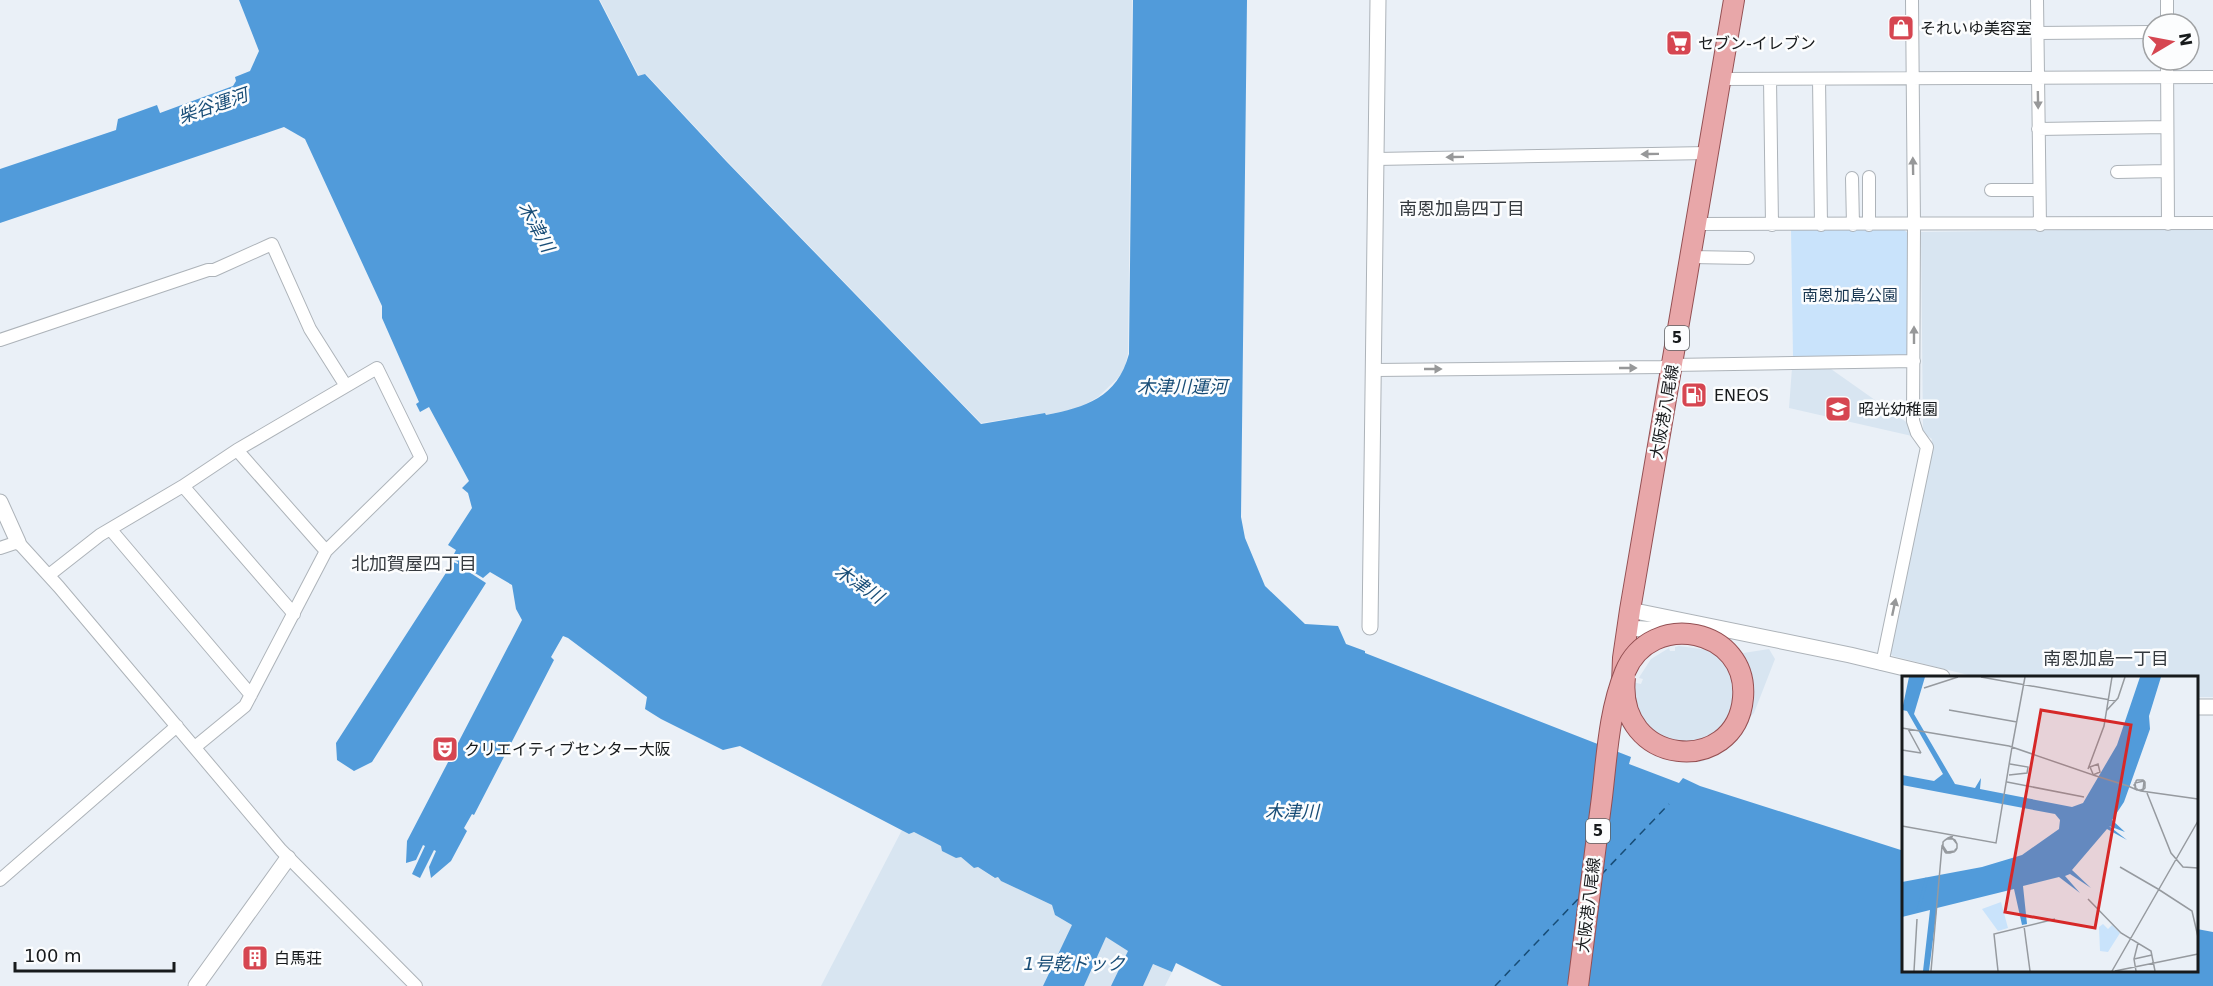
<svg xmlns="http://www.w3.org/2000/svg" width="2213" height="986" viewBox="0 0 2213 986" font-family="'DejaVu Sans','Noto Sans JP',sans-serif">
<style>
.built{fill:#d8e5f1}
.green{fill:#c9e3fb}
.water{fill:#519bda}
.lines{fill:none;stroke-linecap:round;stroke-linejoin:round}
.ferry{stroke:#184d77;stroke-width:1.5;stroke-dasharray:8 6;stroke-linecap:butt}
.minor-casing{stroke:#adb3b9;stroke-width:14}
.tertiary-casing{stroke:#adb3b9;stroke-width:17}
.primary-casing{stroke:#945053;stroke-width:22}
.minor{stroke:#fff;stroke-width:12}
.tertiary{stroke:#fff;stroke-width:15}
.primary{stroke:#e8a7a9;stroke-width:20}
.primary-bridge-casing{stroke:#945053;stroke-width:22;stroke-linecap:butt}
.primary-bridge{stroke:#e8a7a9;stroke-width:20}
.oneway{fill:#979899}
.labels{text-anchor:middle;stroke-width:5;stroke-linejoin:round;paint-order:stroke}
.shield{fill:#fcfdfe;stroke:#5c5e60;stroke-width:1.5}
.shield-label{font-size:15px;font-weight:bold;fill:#171a1c}
.poi-label{font-size:16px;fill:#171a1c;stroke:#fcfdfe;text-anchor:start}
.park-label{font-size:16px;fill:#183651;stroke:#fcfdfe}
.street-label{font-size:16px;fill:#171a1c;stroke:#fcfdfe}
.water-label{font-size:18px;font-style:italic;fill:#184d77;stroke:#fcfdfe}
.neighbourhood-label{font-size:18px;fill:#353a3f;stroke:#fcfdfe}
.inset-river{fill:none;stroke:#519bda;stroke-width:3}
.inset-road{fill:none;stroke:#969a9f;stroke-width:1.5}
.view{fill:#d62828;fill-opacity:0.15;stroke:#d62828;stroke-width:3}
.inset-edge{fill:none;stroke:#171a1c;stroke-width:3}
</style>
<rect width="100%" height="100%" fill="#eaf0f7"/>
<!-- built -->
<path class="built" d="M600,0H1132L1128,354L1124,370L1118,378L1098,397L1079,408L1046,415L1045,413L981,423L727,161L646,74L639,76Z
M2213,228V697H2197L2196,677H1976L1893,656L1890,653L1932,439L1923,433L1921,232Z
M1792,368L1831,369L1909,424L1912,436L1789,408Z
M1679,646L1737,654L1769,649L1775,659L1754,713L1704,761L1699,762L1698,759H1670L1650,751L1630,732L1620,714L1615,678L1641,684L1643,679L1639,678L1640,676L1651,659L1669,648L1670,651H1675V647Z
M902,830L909,834L914,832L941,846L956,858L961,857L974,868L978,867L994,878L998,877L1001,881L1052,905L1055,915L1072,925L1104,941L1106,937L1153,964L1172,972L1165,986H821Z"/>
<!-- green -->
<path class="green" d="M1791,230H1904L1909,234V356L1793,357Z"/>
<!-- water -->
<path class="water" d="M239,0H599L638,76L645,74L726,161L981,424L1045,413L1046,415C1086,407 1117,398 1129,354L1133,0H1247L1241,517L1245,538L1265,586L1305,624L1338,626L1346,644L1365,651V653L1631,757L1629,764L1679,783L1683,778L1700,786L1904,851V970H2196L2197,929L2213,932V986H1222L1176,963L1172,972L1153,964L1143,986H1111L1128,951L1106,937L1084,986H1043L1072,925L1055,915L1052,905L1001,881L998,877L995,878L978,867L974,868L961,857L956,858L942,851L941,846L914,832L909,834L740,746L723,750L661,719L645,709L647,697L568,638L563,636L551,657L554,660L474,815L472,814L464,828L467,831L451,861L431,878L429,867L436,851L434,850L420,878L412,874L425,846L423,845L416,860L406,863L407,841L522,620L516,609L512,585L490,572L483,578L470,570L469,572L486,583L372,762L354,771L337,760L336,743L453,562L458,564V562L454,560L456,555L454,554L456,550L448,545L472,508L468,493L462,488L469,481L429,407L420,412L416,404L419,402L382,318V306L305,139L284,127L0,223V169L116,130L118,119L157,105L160,113L233,86L236,81L235,77L250,71L259,51Z"/>
<g class="lines">
<!-- ferry -->
<path class="ferry" d="M1601,875L1669,804
M1495,986L1579,898"/>
<defs>
<path id="minor" d="M2037,0L2040,225
M2167,0V24
M1986,29L2037,28
M2037,33L2153,32
M2167,60L2168,224
M1720,79L2213,77
M1770,79L1772,225
M1819,79L1821,225
M2038,129L2167,127
M1376,159L1708,153
M2117,172L2167,171
M1869,177V225
M1852,178L1853,225
M1991,190H2039
M1696,224L2213,223
M1691,257L1748,258
M0,340L208,270H214L272,244L310,329L346,386
M1375,370L1662,367L1672,365L1914,361
M183,486L294,614
M111,530L251,695
M0,548L18,542L59,587L281,850L416,986
M49,575L100,535L183,486L237,450L377,368L421,458L326,551
M1882,664L1927,447L1917,433L1913,421L1914,225L1912,0
M195,747L245,706L326,551L237,450
M0,880L177,726"/>
<path id="tertiary" d="M0,502L18,542
M1630,610L1850,655L1942,677
M1370,627L1378,0
M1628,628L1675,631
M2196,707H2213
M196,986L288,858"/>
<path id="primary" d="M1622,684L1623,658L1630,610L1734,0"/>
</defs>
<!-- minor casing -->
<use href="#minor" class="minor-casing"/>
<!-- tertiary casing -->
<use href="#tertiary" class="tertiary-casing"/>
<!-- primary casing -->
<use href="#primary" class="primary-casing"/>
<!-- minor -->
<use href="#minor" class="minor"/>
<!-- tertiary -->
<use href="#tertiary" class="tertiary"/>
<!-- primary -->
<use href="#primary" class="primary"/>
<defs>
<path id="primary-bridge" d="M1578,986C1586,923 1594,860 1602,797C1607,755 1609,711 1625,672C1651,609 1749,628 1743,698C1736,777 1615,767 1625,677"/>
</defs>
<!-- primary-bridge casing -->
<use href="#primary-bridge" class="primary-bridge-casing"/>
<!-- primary-bridge -->
<use href="#primary-bridge" class="primary-bridge"/>
</g>
<!-- one-way arrows -->
<defs><path id="oneway-solid" d="M-6-.8H1V-3.2L6.5 0L1 3.2V.8H-6Z" transform="scale(1.5)"/></defs>
<g class="oneway">
<use href="#oneway-solid" transform="translate(2038 100) rotate(89)"/>
<use href="#oneway-solid" transform="translate(1650 154) rotate(179)"/>
<use href="#oneway-solid" transform="translate(1455 157) rotate(179)"/>
<use href="#oneway-solid" transform="translate(1913 166) rotate(-91)"/>
<use href="#oneway-solid" transform="translate(1914 335) rotate(-90)"/>
<use href="#oneway-solid" transform="translate(1628 368)"/>
<use href="#oneway-solid" transform="translate(1433 369)"/>
<use href="#oneway-solid" transform="translate(1894 607) rotate(-78)"/>
</g>
<!-- icons -->
<defs>
<symbol id="shop-square" viewBox="-11 -11 22 22"><rect x="-9" y="-9" width="18" height="18" rx="4" fill="#d64651" stroke="#fcfdfe"/><path d="M-5-2.5h2.3a2.7 3.5 0 0 1 5.4 0H5L5.5 6h-11ZM-1.5-2.5h3a1.5 2.3 0 0 0-3 0Z" fill="#fff"/></symbol>
<symbol id="supermarket-square" viewBox="-11 -11 22 22"><rect x="-9" y="-9" width="18" height="18" rx="4" fill="#d64651" stroke="#fcfdfe"/><path d="M-6-5.5h2.5l.6 2H6L4.5 2H-2.5L-4.4-4H-6ZM-1.5 3.2a1.3 1.3 0 1 0 .1 0ZM3 3.2a1.3 1.3 0 1 0 .1 0Z" fill="#fff"/></symbol>
<symbol id="fuel-square" viewBox="-11 -11 22 22"><rect x="-9" y="-9" width="18" height="18" rx="4" fill="#d64651" stroke="#fcfdfe"/><path d="M-5.5-6h7V0h2V4h1.3V-2.5L3-4.5l.8-.8L6-3V5H2.5V1h-1V6h-7ZM-4.2-4.7v3.2H.2V-4.7Z" fill="#fff"/></symbol>
<symbol id="school-square" viewBox="-11 -11 22 22"><rect x="-9" y="-9" width="18" height="18" rx="4" fill="#d64651" stroke="#fcfdfe"/><path d="M0-5L7-2L0 1L-7-2ZM-4 1L0 2.5L4 1V4Q0 6-4 4Z" fill="#fff"/></symbol>
<symbol id="theatre-square" viewBox="-11 -11 22 22"><rect x="-9" y="-9" width="18" height="18" rx="4" fill="#d64651" stroke="#fcfdfe"/><path d="M-5-5.5Q0-4 5-5.5V0Q5 5 0 6Q-5 5-5 0ZM-3.3-2.5H-1v1.5H-3.3ZM1-2.5H3.3v1.5H1ZM-2.8 1Q0 5.5 2.8 1Z" fill="#fff"/></symbol>
<symbol id="building-square" viewBox="-11 -11 22 22"><rect x="-9" y="-9" width="18" height="18" rx="4" fill="#d64651" stroke="#fcfdfe"/><path d="M-4-6H4V6H1V3H-1V6H-4ZM-2.5-4.3h1.7v1.8h-1.7ZM.8-4.3h1.7v1.8H.8ZM-2.5-1h1.7V.8h-1.7ZM.8-1h1.7V.8H.8Z" fill="#fff"/></symbol>
</defs>
<g fill-rule="evenodd">
<use href="#shop-square" x="1886" y="13" width="30" height="30"/>
<use href="#supermarket-square" x="1664" y="28" width="30" height="30"/>
<use href="#fuel-square" x="1679" y="380" width="30" height="30"/>
<use href="#school-square" x="1823" y="394" width="30" height="30"/>
<use href="#theatre-square" x="430" y="734" width="30" height="30"/>
<use href="#building-square" x="240" y="943" width="30" height="30"/>
</g>
<g class="labels">
<!-- shield labels -->
<g class="shield">
<rect x="1665" y="326" width="24" height="24" rx="4.5"/>
<rect x="1586" y="819" width="24" height="24" rx="4.5"/>
</g>
<g class="shield-label">
<text x="1677" y="343">5</text>
<text x="1598" y="836">5</text>
</g>
<!-- poi labels -->
<g class="poi-label">
<text x="1920" y="34">それいゆ美容室</text>
<text x="1698" y="49">セブン-イレブン</text>
<text x="1714" y="401">ENEOS</text>
<text x="1858" y="415">昭光幼稚園</text>
<text x="464" y="755">クリエイティブセンター大阪</text>
<text x="274" y="964">白馬荘</text>
</g>
<!-- park labels -->
<g class="park-label">
<text x="1850" y="301">南恩加島公園</text>
</g>
<!-- street labels -->
<g class="street-label">
<text transform="translate(1664 412) rotate(-80)" y="6">大阪港八尾線</text>
<text transform="translate(1588 905) rotate(-83)" y="6">大阪港八尾線</text>
</g>
<!-- water labels -->
<g class="water-label">
<text transform="translate(213 106) rotate(-19)" y="6">柴谷運河</text>
<text transform="translate(536 227) rotate(61)" y="6">木津川</text>
<text x="1182" y="393">木津川運河</text>
<text transform="translate(859 584) rotate(34)" y="6">木津川</text>
<text x="1292" y="818">木津川</text>
<text x="1074" y="970">1号乾ドック</text>
</g>
<!-- neighbourhood labels -->
<g class="neighbourhood-label">
<text x="1462" y="215">南恩加島四丁目</text>
<text x="414" y="570">北加賀屋四丁目</text>
<text x="2106" y="665">南恩加島一丁目</text>
</g>
</g>
<!-- overview -->
<g transform="translate(1902 676)">
<rect width="296" height="296" fill="#eaf0f7"/>
<path d="M99,226L106,252L96,255L80,233ZM201,248L206,253L210,249L218,257L206,276L198,275L197,251Z" fill="#c9e3fb"/>
<path d="M7,1H23L12,38L53,108L73,112L79,102L78,113L170,131L181,127L215,69L238,1H259L247,40L248,53L222,126L210,144L223,156L207,150L225,164L205,153L170,194L189,212L168,198L163,200L178,217L157,201L121,210L125,248L120,249L112,213L35,232L27,295H21L28,234L0,241V206L80,191L120,179L157,153L158,144L153,138L0,109V99L32,105L41,98L5,35L0,34Z" fill="#519bda"/>
<path class="inset-river" d="M16,235L25,202"/>
<path class="inset-road" d="M79,1L214,25M22,12L56,1M47,34L115,46M205,34L216,22L223,1M0,52L107,70L191,99L198,96L196,88L188,91L191,98M6,53L19,77M110,71L123,1M0,74L19,77M186,93L202,50L210,1M107,99L125,97L126,91L108,88M191,99L226,110L235,114H239L241,113H242L243,112V106L241,104H235L234,105V106L233,107V108L232,109L233,110V112L234,113H235V114H241L242,105L233,107L234,113L236,114L239,115L296,123M105,106L182,121M245,117L269,177L281,191L296,192M0,150L94,167L110,71M218,191L256,213M256,213L290,235L296,261M186,223L219,257L249,275L253,295M122,250L128,295M232,283L250,279M12,295L15,243M29,295L40,170L41,168V166L42,165L45,163H51L55,168V172L54,174L53,175L51,176L48,177H44L43,176L40,170L41,169V166L43,164L47,162H50L53,165L55,168V172L53,174V175L52,176H51L48,177H46L44,176L42,174L40,170L41,169V166L43,164L47,162H50L51,163L53,164L55,168V172L53,174V175L45,176L41,170V166L43,164L46,162L51,160M96,295L92,258L153,243M210,295L296,145M213,295L296,278M234,295L232,283L236,267"/>
<path class="view" d="M139,34L229,49L193,252L103,236Z"/>
<rect width="296" height="296" class="inset-edge"/>
</g>
<!-- north arrow -->
<g transform="translate(2171 42) rotate(80)"><circle r="28" fill="#fcfdfe" stroke="#a0a2a4" stroke-width="1.5"/>
<path d="M0-4.5L10 22L0 15L-10 22Z" fill="#d64651"/>
<text y="-9" font-size="16" font-weight="bold" text-anchor="middle" fill="#171a1c">N</text>
</g>
<!-- scale -->
<path d="M15 962v9h159v-9" fill="none" stroke="#171a1c" stroke-width="3"/>
<text x="24" y="962" font-size="18" fill="#171a1c" stroke="#fcfdfe" stroke-width="4.5" paint-order="stroke">100 m</text>
</svg>
